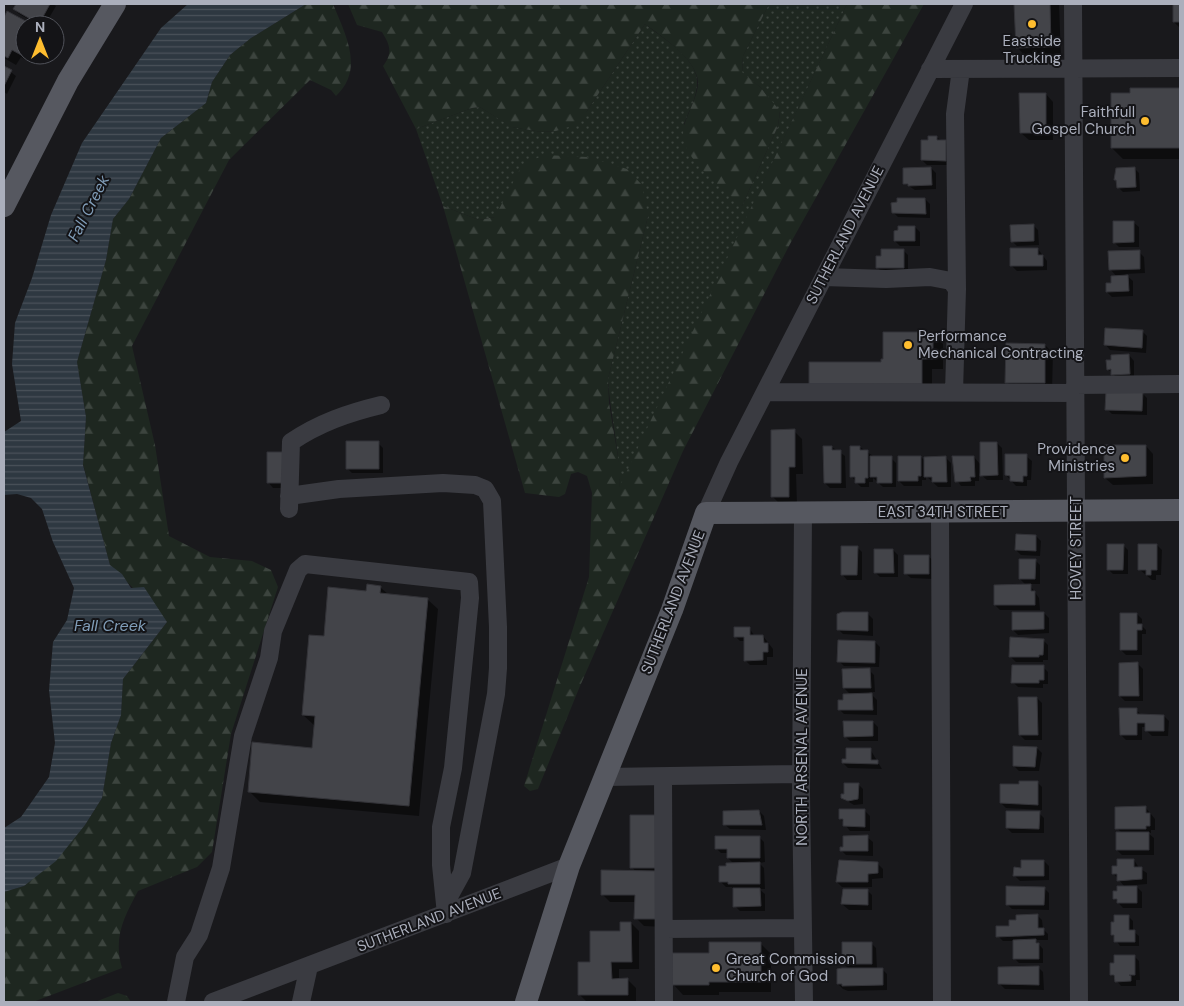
<svg xmlns="http://www.w3.org/2000/svg" width="1184" height="1006" viewBox="0 0 1184 1006" font-family="'DM Sans',sans-serif">
<style>
.green{fill:url(#green-dots)}
.forest{fill:url(#forest-firs)}
.water{fill:url(#water-rules)}
.shadow{fill:#0007}
.building{fill:#434449;stroke:#333338}
.lines{fill:none;stroke-linecap:round;stroke-linejoin:round}
.minor{stroke:#3a3b41;stroke-width:18}
.major{stroke:#565860;stroke-width:22}
.poi-dot{fill:#febd2f;stroke:#141417;stroke-width:2}
.labels{text-anchor:middle;stroke-width:4;stroke-linejoin:round;paint-order:stroke}
.poi-label{font-size:15px;fill:#abafbc;stroke:#141417;text-anchor:end}
.street-label{font-size:15px;fill:#abafbc;stroke:#141417}
.water-label{font-size:16px;font-style:italic;fill:#809db8;stroke:#141417}
</style>
<defs>
<pattern id="green-dots" width="8" height="8" patternUnits="userSpaceOnUse" patternTransform="scale(1.25)"><rect width="8" height="8" fill="#1e2720"/><path d="M2 2h.1M6 6h.1" fill="none" stroke="#3c443e" stroke-width="1.8" stroke-linecap="round"/></pattern>
<pattern id="forest-firs" width="22" height="20" patternUnits="userSpaceOnUse" patternTransform="scale(1.25)"><rect width="22" height="20" fill="#1e2720"/><path d="M5 1l3.5 6h-7zM16 11l3.5 6h-7z" fill="#3c443e"/></pattern>
<pattern id="water-rules" width="6" height="5" patternUnits="userSpaceOnUse" patternTransform="scale(1.25)"><rect width="6" height="5" fill="#2e3841"/><path d="M0 2.5h6" fill="none" stroke="#4a525a"/></pattern>
</defs>
<rect width="100%" height="100%" fill="#19191c"/>
<!-- green -->
<path class="green" d="M769,4H847L619,490C621,452 610,417 608,379L648,216L495,217L479,220L443,206L416,129L472,108L480,107L512,127L542,132L556,131L587,111L645,24C661,37 699,59 697,83C697,97 689,111 684,124L742,206L778,126L780,112L760,87L742,73L743,56Z"/>
<!-- forest -->
<path class="forest" d="M306,4H333C345,34 365,69 336,96L331,90L310,80L229,160L132,346L155,445L169,536L210,557L252,561L271,570L278,587L231,734L212,852L197,867L138,891C124,917 113,938 122,968L33,1002H4V892L24,886L85,825L102,798L111,743L121,715L123,679L167,622L110,565L83,464L86,417L77,362L106,260L113,219L129,199L161,138L206,103L212,82L230,55L251,38Z
M348,4H769L743,56L742,72L760,87L780,111L778,126L742,206C725,190 693,166 685,145C681,136 684,123 688,115C692,104 698,93 698,82C697,59 661,36 645,24L587,111L575,125L556,131L542,132L511,127L480,107L472,108L416,129L383,66C393,53 390,45 382,32L357,25Z
M847,4H924L790,244L683,451L580,686L538,789L530,791L524,786L589,577L592,493L587,476L578,472L571,474L565,494L559,497L525,493L443,206L479,220L495,217L522,165L544,155L587,157L627,169L642,185L648,216L608,379L609,403L620,469L619,488Z
M118,993L127,996L131,1002H95Z"/>
<!-- water -->
<path class="water" d="M188,4H306L251,38L230,55L212,82L206,103L161,138L129,199L113,219L106,260L77,362L86,417L83,465L110,565L122,574L131,588L144,587L167,622L123,679L121,715L111,743L102,798L85,825L56,861L24,886L4,892V828L21,817L49,777L55,743L49,690L53,642L67,620L74,588L53,542L42,509L31,498L17,494L4,495V432L21,421L12,364L15,323L32,278L51,215L82,143L161,28Z"/>
<!-- shadow -->
<path class="shadow" d="M17,4H53L56,6L45,25H39L19,14L14,9Z
M1015,4H1059L1061,57L1027,58L1017,47Z
M1174,4H1180V28L1174,22Z
M8,13L30,25H25V55H35L31,63L21,57L16,65L4,58V20Z
M4,67L16,76L7,94L4,92Z
M1131,90H1180V159H1123L1112,148Z
M1046,94L1053,102V140H1029L1021,133Z
M936,137L951,146V165H927L922,160L929,142Z
M931,168L936,173V189L915,190L904,183Z
M1134,168L1139,173L1140,191L1123,192L1118,187L1116,180Z
M925,199L930,204V218L898,217L893,212Z
M1133,222L1139,227V247H1119L1114,242Z
M1033,225L1038,230L1039,245L1017,246L1012,241Z
M915,227L920,232V246H900L895,241Z
M1038,249L1047,261V270L1017,271L1012,266Z
M903,250L908,255V272H882L877,267L882,258Z
M1139,252L1144,257L1145,273L1125,274L1133,281V296L1112,297L1107,292L1117,277L1110,269Z
M1142,331L1147,336L1146,353L1110,350L1105,344Z
M933,333L943,344V369H932V394L882,363Z
M1045,345L1053,353L1052,391L1015,390L1007,382Z
M1129,355L1134,361V379H1118L1108,369Z
M1142,393L1147,398V415L1112,414L1107,409Z
M794,431L802,439L803,474H796L797,504H780L773,497Z
M378,443L383,448V473H352L347,468Z
M997,443L1002,448L1003,480H987L979,473V481H975V486H961L954,476V458L974,457L981,465Z
M1146,446L1153,454V484L1113,485L1105,478Z
M832,447L845,456L846,488H830L825,483Z
M860,447L873,456L891,458L896,463V487H883L873,478V482H869V487H861L856,482L852,477Z
M268,453L289,488H273L268,482Z
M1026,456L1032,461L1031,480H1027V486H1016L1006,475Z
M921,457L926,462L946,458L951,463V487H938L926,476V480H922V486H904L899,481Z
M1036,536L1041,541L1040,556L1021,555L1016,550Z
M1123,545L1128,550V574H1113L1108,569Z
M1157,545L1162,550L1161,575H1156V580H1152L1140,570Z
M857,547L862,552V580H847L842,574Z
M893,550L898,555V577H880L875,572Z
M928,556L934,561L933,579L911,578L905,573Z
M1035,560L1040,565V584H1029L1039,598L1040,610H1000L995,605L1027,586L1020,579Z
M380,587L389,595L427,599L438,609L419,816L260,802L249,791L313,749L315,726L303,715L325,637Z
M1044,613L1049,618V633L1018,635L1013,630Z
M868,614L873,619V636L843,634L838,629Z
M1137,614L1142,619V626L1146,630V634H1142V655H1126L1121,650Z
M750,629L755,637L763,636L773,649V657H767V665H750L745,660V641H740L735,636Z
M1043,640L1048,645V660H1043V662H1016L1011,657Z
M875,642L880,647L879,667L844,666L839,661Z
M1138,664L1143,669V701H1125L1120,696Z
M1043,667L1048,672V684H1043V688L1018,687L1013,682Z
M869,670L874,675L875,692H869L877,700V715L844,714L839,709L851,695L844,688Z
M1037,698L1042,703V740H1025L1020,735Z
M1136,710L1142,715L1164,716L1169,721L1168,736H1152L1147,731V727H1142V740H1126L1121,735Z
M873,722L878,727V741H850L845,736Z
M1037,748L1042,753L1039,771H1019L1014,766Z
M870,749L882,769L848,768L843,763Z
M1037,782L1042,787V810L1006,808L1001,803V785Z
M858,784L863,789V804L854,805L842,798Z
M1146,808L1155,819V830H1151V833H1148L1154,838V855H1122L1117,850L1122,833L1117,828Z
M759,811L764,816L766,830L730,829L724,824Z
M865,811L870,816V831H850L840,818Z
M1039,813L1044,818V833H1012L1007,828Z
M664,824L665,927L644,926L636,918V902H610L602,894L636,872L632,867Z
M759,837L764,842L765,862L759,863L764,868L765,889H759L765,894V911H740L735,906L734,889L732,887H726L721,882L727,867L734,864L728,858V853H721L716,848Z
M867,837L873,842V856L846,855L841,850Z
M1134,860L1139,868L1147,873V884L1124,886L1113,873Z
M1044,861L1049,866V880L1020,881L1015,876L1023,869Z
M878,864L883,869V878L872,879V887H842L837,882Z
M1137,887L1142,892V908H1123L1114,898Z
M1044,888L1049,893V910L1012,909L1007,904Z
M867,890L872,895V910H849L842,904Z
M1037,915L1042,920L1043,929L1048,934V940H1035L1043,949V963H1019L1014,958V941H1003L998,936Z
M1128,916L1133,921V931L1139,936V946H1120L1112,934Z
M631,923L639,931V969H619V980H628L636,988V1002H587L580,995L591,964Z
M760,943L771,954V992H719V995H683L673,984Z
M871,943L876,948L877,969H882L887,974V990L848,991L843,989L838,984L850,970L843,963Z
M1134,956L1139,961L1140,980H1136V986H1121L1111,974Z
M1038,967L1043,972L1044,990L1005,989L1000,984Z"/>
<!-- building -->
<path class="building" d="M16,4H50L39,24L13,9Z
M1014,4H1050L1051,47L1016,48Z
M1173,4H1180V22H1173Z
M7,11L33,25H25V52L23,56L12,50L8,58L4,56V17Z
M4,66L12,70L4,86Z
M1130,88H1180V148H1111V93H1130Z
M1019,93H1046V133H1020Z
M928,136H937V140H946V161L921,160V140H928Z
M931,167L932,185L908,186V184H903V168Z
M1135,167L1136,187L1117,188L1116,180H1114L1116,168Z
M897,198H925L926,214L892,213L891,203L897,202Z
M1113,221H1134V242L1113,243Z
M1034,224V241L1011,242L1010,225Z
M898,226H915V241H894V231L898,230Z
M1010,248H1038V255H1043V266H1010Z
M881,249H904V268H876V256H881Z
M1140,250V269L1109,270L1108,251Z
M1128,275L1129,291L1106,292V283H1111V276Z
M1105,328L1143,330L1142,348L1104,345Z
M883,332H933V359H922V384H809V362H881V359H883Z
M1006,343L1045,344V383H1005Z
M1129,354L1130,374L1111,375V369L1107,370L1106,360H1111V355Z
M1106,391H1143L1142,411L1105,410Z
M795,429V467H789V497H771V430Z
M346,441H379V469H346Z
M980,442H997L998,475L980,476Z
M1104,445H1146V476L1104,478Z
M823,446H832V450H841V483H824Z
M850,446H860V450H868V478H865V483H855V477H850Z
M267,452H284V483H267Z
M1005,454H1027V476H1023V482L1010,481V476L1005,475Z
M870,456H892V483H877V477H870Z
M898,456H921V476H918V481H898Z
M946,456L947,482H932V477H924V457Z
M952,456H974L975,477H970L971,481L955,482Z
M1016,534L1036,535V551L1015,550Z
M1107,544H1124L1123,570H1107Z
M1138,544H1157V570H1151V575H1146V570H1138Z
M841,546H858L857,575H841Z
M874,549H893L894,573H874Z
M904,555H929V574H904Z
M1019,559H1036L1035,579H1019Z
M367,584L381,586L380,593L428,598L409,806L248,792L252,742L312,748L315,716L302,715L309,635L324,636L328,587L366,591Z
M1031,584V591H1035V605H994V585Z
M842,612H868V631L837,630V614Z
M1012,612H1044V629L1012,630Z
M1120,613H1137V624H1142V630H1137V650H1120Z
M734,627H750V635H763L764,643H768V652H763V660L744,661V637H734Z
M1010,637L1044,639L1043,655H1039V657H1009Z
M838,640L875,641V663L837,662Z
M1138,662L1139,696H1119V663Z
M1012,665H1044V680H1039V683H1011Z
M870,668L871,688H843L842,669Z
M872,693L873,710H838V700H843V694Z
M1018,697H1037L1038,735H1019Z
M1119,708H1137V714L1164,715V731H1145V723H1137V735H1120Z
M843,721H873V736L844,737Z
M1013,746L1037,747L1035,767L1013,766Z
M846,748H871V760H878V764L842,763V759H846Z
M1019,781H1038V805L1000,803V784H1019Z
M844,783H859L858,799L848,801L841,798V794H844Z
M1146,806V813H1150V826H1146V829H1115V807Z
M839,809H865V827L843,826V819H839Z
M759,810L762,825H723V811Z
M1006,811H1040L1039,829L1006,828Z
M630,815H657L658,868H630Z
M1116,832H1149V850H1116Z
M868,835V851H840V847H843V836Z
M715,836H760V858H727V849H715Z
M1117,859H1134V867H1142V879L1117,881V874H1112V866H1117Z
M839,860L878,862V873L868,874V882H836Z
M1021,860H1044V876H1013L1014,867L1021,868Z
M760,862V884H728V882H719V866H726V863Z
M601,870L658,871L657,919H634L635,895H601Z
M1006,886L1045,887L1044,905H1006Z
M1117,886H1137V903H1117V899H1113V891H1117Z
M733,888H760L761,906L733,907Z
M843,889H868V905L841,904Z
M1038,914V928H1044V935L996,937V926H1009V920H1016V915Z
M1114,915H1129V930H1135V942H1114V935H1111V922H1114Z
M620,922H631L632,962H611L612,979L628,978V995H578V962H590V931H620Z
M1036,939V943H1039V959H1013V940Z
M709,942H761V982H709V985H672V953H709Z
M842,942H872V964H842Z
M1114,955H1135V975H1129L1131,976V981L1115,982L1114,975H1110V963H1114Z
M1039,966V985L998,984V967Z
M842,968H883V985L842,986V984H837V969Z"/>
<g class="lines">
<!-- minor -->
<path class="minor" d="M1073,4L1079,1002
M930,69L1180,68
M824,277L886,279L930,277L951,281L957,289L954,392
M957,289L955,114L961,69
M1075,385L1180,384
M765,392L1075,393
M289,496L339,489L443,483L475,485L485,489L492,501L498,627V668L496,694L462,873L445,904
M289,509L291,442C319,423 348,413 381,405
M940,512L942,1002
M706,513L729,462L964,4
M803,513L801,793L804,1002
M606,777L801,774
M663,778L664,1002
M664,929L803,928
M176,1002L185,957L199,935L221,868L243,736L269,658L273,631L298,570L305,564L469,582L470,598L453,768L441,827V865L446,914
M213,1002L569,866
M301,1002L309,966"/>
<!-- major -->
<path class="major" d="M4,206L68,81L115,4
M526,1002L569,866L672,610L706,513L1180,510"/>
</g>
<!-- markers -->
<g class="poi-dot">
<circle cx="1032" cy="24" r="5"/>
<circle cx="1145" cy="121" r="5"/>
<circle cx="908" cy="345" r="5"/>
<circle cx="1125" cy="458" r="5"/>
<circle cx="716" cy="968" r="5"/>
</g>
<g class="labels">
<!-- poi labels -->
<g class="poi-label">
<text x="1032" y="46" text-anchor="middle">Eastside<tspan x="1032" dy="17">Trucking</tspan></text>
<text x="1135" y="117">Faithfull<tspan x="1135" dy="17">Gospel Church</tspan></text>
<text x="918" y="341" text-anchor="start">Performance<tspan x="918" dy="17">Mechanical Contracting</tspan></text>
<text x="1115" y="454">Providence<tspan x="1115" dy="17">Ministries</tspan></text>
<text x="726" y="964" text-anchor="start">Great Commission<tspan x="726" dy="17">Church of God</tspan></text>
</g>
<!-- street labels -->
<g class="street-label">
<text transform="translate(845 235) rotate(-63)" y="5">SUTHERLAND AVENUE</text>
<text x="943" y="517">EAST 34TH STREET</text>
<text transform="translate(1076 548) rotate(-90)" y="5">HOVEY STREET</text>
<text transform="translate(673 602) rotate(-69)" y="5">SUTHERLAND AVENUE</text>
<text transform="translate(802 757) rotate(-90)" y="5">NORTH ARSENAL AVENUE</text>
<text transform="translate(429 920) rotate(-21)" y="5">SUTHERLAND AVENUE</text>
</g>
<!-- water labels -->
<g class="water-label">
<text transform="translate(88 208) rotate(-63)" y="6">Fall Creek</text>
<text x="110" y="631">Fall Creek</text>
</g>
</g>
<!-- border -->
<rect width="1184" height="1006" fill="none" stroke="#abafbc" stroke-width="10"/>
<!-- north arrow -->
<g transform="translate(40 40)"><circle r="24" fill="#141417" stroke="#505259"/>
<path d="M0-4L9 19L0 12L-9 19Z" fill="#febd2f"/>
<text y="-8" font-size="14" font-weight="bold" text-anchor="middle" fill="#abafbc">N</text>
</g>
</svg>
